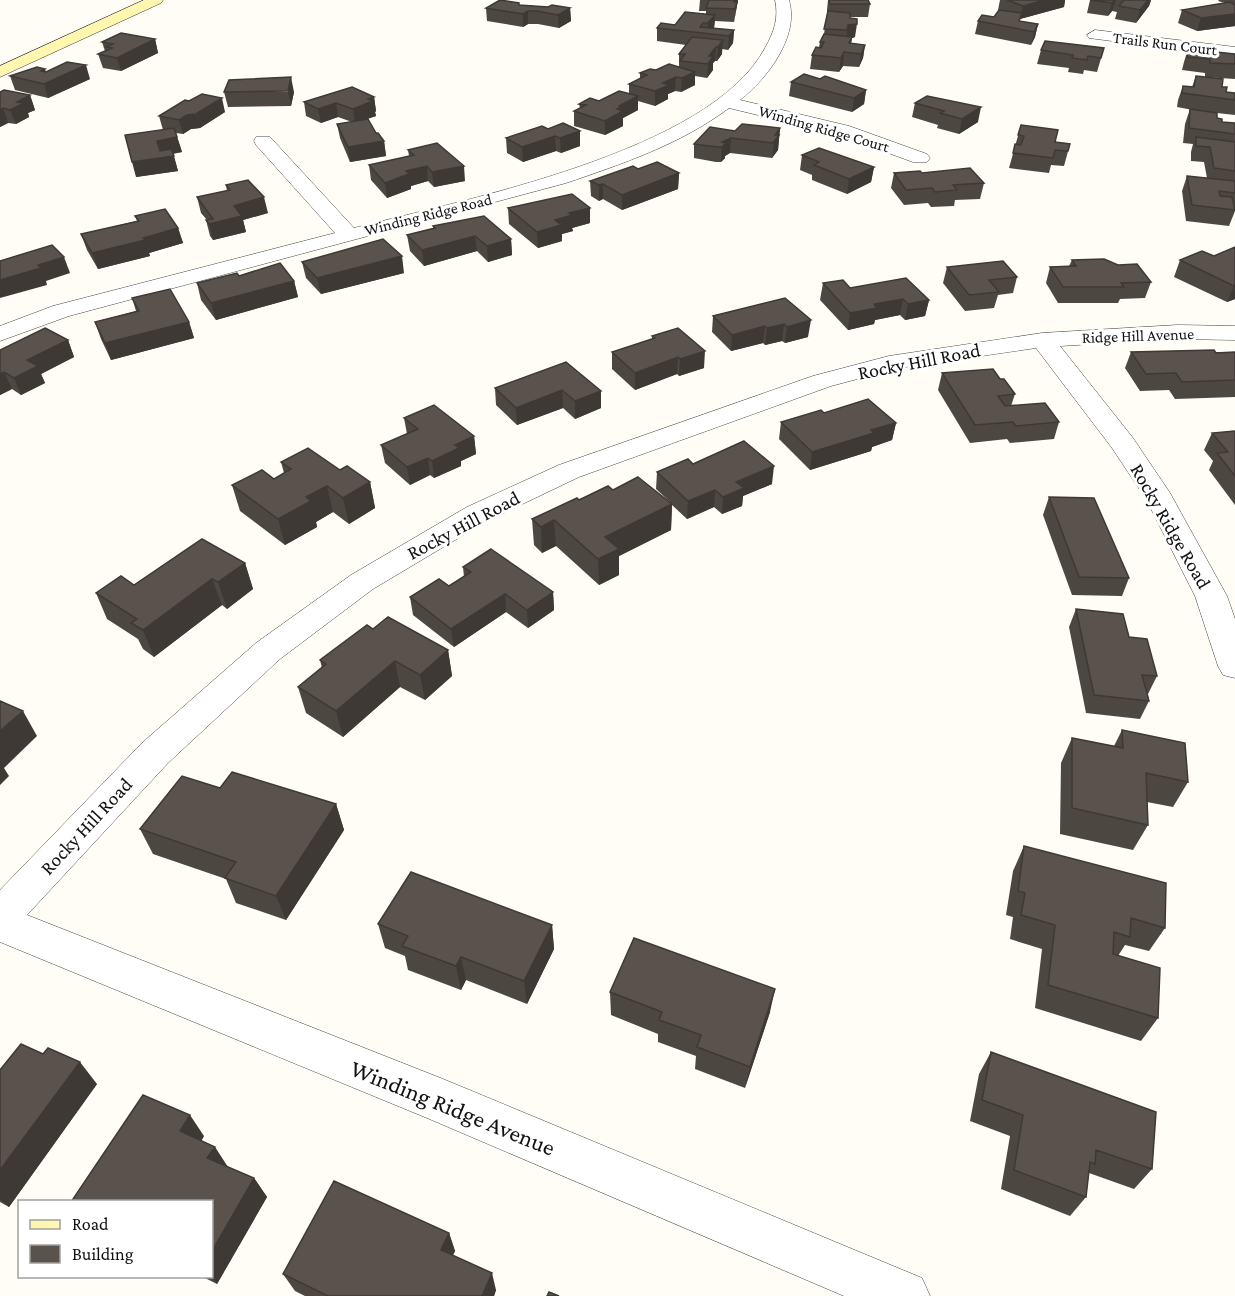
<svg xmlns="http://www.w3.org/2000/svg" width="1235" height="1296" viewBox="0 0 1235 1296" font-family="'Crimson Pro',serif">
<style>
.lines{fill:none;stroke-linecap:round;stroke-linejoin:round}
.minor-casing{stroke:#444;stroke-width:1}
.secondary-casing{stroke:#333;stroke-width:1}
.minor{fill:#fff;fill-rule:evenodd}
.secondary{fill:#fff6b0;fill-rule:evenodd}
.wall{fill:#4d4742}
.shaded-wall{fill:#3f3936}
.building{fill:#5a524d;stroke:#3f3936;stroke-width:1.5}
.labels{text-anchor:middle;stroke-width:6;stroke-linejoin:round;paint-order:stroke}
.far-street-label{font-size:16px;fill:#111;stroke:#fff}
.street-label{font-size:20px;fill:#111;stroke:#fff}
.near-street-label{font-size:24px;fill:#111;stroke:#fff}
</style>
<rect width="100%" height="100%" fill="#fffdf5"/>
<g class="lines">
<defs>
<path id="minor" d="M775,0H789C800,36 767,79 740,100L849,126L927,154L930,158L927,162H913L836,134L729,108C681,144 622,164 566,183L69,316L0,341V326L53,306L335,233L256,145L254,141L256,137H270L354,228C463,200 710,152 765,48C774,32 779,18 775,0Z
M1095,30L1235,47V57L1089,38L1087,35Z
M1178,325L1235,326V340L1178,339L1060,346L1133,438L1170,493L1227,596L1235,619V678L1223,675L1218,666L1195,596L1146,499L1112,448L1036,348L899,368L831,386L579,477L487,521L373,589L280,659L168,763L27,915L443,1079L922,1278L930,1296H844L427,1118L0,942V890L142,743L256,643L351,575L467,507L559,465L813,376L889,356L1042,333Z"/>
<path id="secondary" d="M144,0H163L161,3L0,77V66Z"/>
</defs>
<!-- minor casing -->
<use href="#minor" class="minor-casing"/>
<!-- secondary casing -->
<use href="#secondary" class="secondary-casing"/>
<!-- minor -->
<use href="#minor" class="minor"/>
<!-- secondary -->
<use href="#secondary" class="secondary"/>
</g>
<!-- wall -->
<path class="wall" d="M700,0H738L734,22L715,21L714,28L734,30L733,43L728,50L722,49V54L717,61H715L713,63V70L707,78L695,76V85L681,92L675,91L668,94V99L655,106L638,101V110L623,118V126L605,135L574,126V111L580,108L579,104L599,101L629,94V84L640,78V73L679,67V54L686,45L657,41V28L675,25L706,14V11H699Z
M828,0H868L870,4L868,17H850L855,37L852,38L851,43L865,45L863,58L859,67L843,66L839,72L810,69L812,55L819,47L820,42L824,34L827,13V10Z
M1000,0H1065L1064,7L1020,19V22L1038,24L1035,37L1031,45L975,34L978,21L994,17L999,11L998,10Z
M1090,0H1151L1149,6L1136,23L1115,19L1117,12L1112,11L1108,16L1087,13Z
M1219,0H1235V26L1197,31L1178,23L1182,10L1225,3L1218,1Z
M519,5L570,8L571,21L559,28L538,24H528L523,27L487,21L486,8Z
M155,39L158,53L121,71L103,68L98,54L105,51L102,42Z
M1104,48L1097,72L1084,70L1083,74L1068,72L1069,68L1037,64L1041,50Z
M1188,49L1235,54V79L1205,77V73L1182,70L1184,62Z
M46,71L90,79L48,98L15,90L10,76Z
M1196,76L1222,87L1226,92L1235,93V115L1217,113V118L1222,122L1235,123V211L1229,226L1186,221L1182,191L1187,176L1207,178L1204,162L1191,161V152L1193,144L1183,143L1185,124L1190,109L1193,110L1177,107L1178,100L1183,86L1192,87Z
M820,79L866,90L864,104L852,112L789,96L791,82Z
M0,92L30,95L35,110L28,113L29,117L16,124L8,123L0,127Z
M224,92H294L291,106L228,107Z
M927,96L978,122L959,134L937,128L938,125L912,117L915,103Z
M374,97L376,111L375,112L376,116L364,120L384,141L386,156L350,162L340,138L337,124L352,122L338,117L321,123L306,116L304,102Z
M225,112L200,128L191,129L183,134L176,133L182,152L173,154L178,171L136,177L163,130L159,116Z
M1021,125L1055,142L1070,144L1064,166L1051,165L1049,173L1009,168Z
M780,128L778,150L772,158L730,153L725,156V158L721,162H716L694,158V144L735,131Z
M548,129L580,131V146L561,153L556,151L523,162L507,153L506,138Z
M408,150L465,181L434,187L428,181L411,186V189L387,198L371,180L369,165L409,156Z
M802,155L874,167L871,182L847,194L812,180V175L800,170Z
M638,169L679,173L678,189L622,210L603,199L599,201L591,196L590,181Z
M894,173H922L984,183L980,199L955,200L954,206L931,207L928,203L904,205L891,188Z
M226,185L268,213L243,220L246,232L213,240L210,236L206,220H207L201,213L197,197L227,191Z
M508,208H590V223L572,228L573,231L562,234V241L538,248L509,224Z
M135,216L178,228L183,243L149,253L150,256L98,269L87,250L81,234L137,221Z
M433,226L511,239L512,255L488,262L477,251L424,266L410,251L407,235L433,229Z
M1235,247V299L1227,302L1174,277L1180,260L1214,256Z
M1072,260L1151,282L1145,298L1120,299L1118,303H1058L1046,283L1050,267L1069,266Z
M302,262L404,273L321,294L306,278Z
M947,267L1017,277L1013,293L998,295L994,308L965,311L943,283Z
M239,276L294,281L298,297L216,320L201,300L197,283Z
M823,283L929,300L925,316L905,320L900,315L875,320L874,324L848,330L820,300Z
M132,298L189,322L194,338L111,360L101,339L95,322L136,311Z
M785,298L808,337L785,343L782,341L765,345L763,343L731,351L712,332L713,316Z
M652,336L704,368L679,376L677,374L635,390L612,369V352L652,339Z
M68,340L74,357L41,374L45,383L21,395L12,389L0,395V350Z
M1131,352H1235V397L1175,399L1169,390L1140,391L1125,368Z
M942,373L1000,379L1015,394L1011,406L1059,422L1054,439L1010,443L1007,439L970,443L938,390Z
M495,388L601,391V408L575,419L563,408L517,425L496,405Z
M824,413L896,423L892,440L872,447L871,451L810,470L779,439L781,422Z
M404,418L474,436L476,454L461,461V466L434,478L430,475L410,485L385,463L381,445L407,434Z
M1235,431V505L1209,470L1213,461L1204,450L1212,433Z
M281,462L340,470L370,482L375,508L349,524L333,512L316,522L317,527L285,545L240,511L232,485L274,479L284,473Z
M693,464L772,484L743,496L742,506L722,514L714,507L687,519L672,505L671,530L619,556V575L599,585L556,546L542,553L534,545L532,519L579,500L613,490L670,502L656,489L657,472Z
M1049,497L1129,578L1122,596L1072,595L1043,515Z
M245,563L253,589L227,609L222,605L154,657L143,649L138,639L107,619L96,593Z
M463,567L553,592L554,610L528,628L506,612L454,647L413,615L410,597L449,586L464,577Z
M1076,609L1129,637L1157,676L1148,694H1147L1149,701L1140,719L1086,713L1069,627Z
M373,629L448,650L452,676L425,700L400,687L343,737L306,713L298,687L322,668L320,660Z
M1122,730L1188,782L1173,807L1147,802L1148,825L1133,850L1060,834L1061,763L1072,738L1114,746Z
M220,788L336,804L344,830L286,920L236,903L226,879L153,854L140,829Z
M1024,846L1165,928L1149,951L1125,945L1118,956L1158,1018L1141,1041L1035,1008L1042,949L1010,939L1013,917L1006,915L1013,871Z
M378,924L552,925L554,949L527,1004L466,980L461,990L408,970L405,956L385,948Z
M610,992L770,1012L745,1088L695,1069L696,1056L658,1042V1034L611,1015Z
M991,1052L1152,1169L1134,1189L1089,1173L1086,1197L1070,1216L1001,1189L1010,1136L970,1121L979,1074Z
M0,1070L97,1084L9,1207L0,1202Z
M204,1136L201,1141L228,1167L254,1178L267,1197L217,1284L201,1276H212V1202H71Z
M449,1233L455,1251L453,1255L496,1290L494,1296H305L295,1291L283,1274Z"/>
<!-- shaded-wall -->
<path class="shaded-wall" d="M735,0H738L734,22L736,8L734,9Z
M1045,0H1065L1064,7L1020,19L1017,28L1023,6Z
M1115,0H1116L1112,11L1108,16L1112,3Z
M1148,0H1151L1149,6L1136,23L1140,10Z
M570,8L571,21L559,28L558,15Z
M528,11V24L523,27V14Z
M1235,14V26L1197,31L1201,18Z
M715,15L714,29L707,34L708,23Z
M857,24L855,37L852,38L850,50L846,38L848,25Z
M1038,24L1035,37L1031,45L1034,32Z
M734,30L733,43L728,50L729,36Z
M155,39L158,53L121,71L117,58Z
M723,40L722,54L717,61L718,47Z
M865,45L863,58L859,67L861,54Z
M716,47L715,61L713,63V70L707,78L709,56Z
M844,52L843,66L839,72L841,58Z
M86,65L90,79L48,98L41,71L45,69L49,81Z
M695,72V85L681,92L682,78Z
M291,77L294,92L291,106L288,91Z
M676,77L675,91L668,94V99L655,106V91L663,83Z
M866,90L864,104L852,112L854,98Z
M30,95L35,110L28,113L29,117L16,124L10,110L17,102Z
M638,96V110L623,118V126L605,135V121L619,106Z
M374,97L376,111L375,112L376,116L355,123L353,109L368,99Z
M222,98L225,112L200,128L191,129L183,134L179,120Z
M336,103L338,117L321,123L318,109Z
M981,107L978,122L959,134L962,119Z
M3,108L8,123L0,127V110Z
M780,128L778,150L772,158L775,135Z
M580,131V146L561,153L560,138Z
M555,136L556,151L523,162L522,147Z
M177,137L182,152L161,155L157,141Z
M731,138L730,153L725,156V158L721,162L722,142Z
M384,141L386,156L350,162L348,147Z
M174,156L178,171L136,177L132,162Z
M427,166L428,181L411,186V189L387,198L385,183L406,171Z
M464,166L465,181L434,187L432,172Z
M874,167L871,182L847,194L849,179Z
M679,173L678,189L622,210V195Z
M603,184V199L599,201V185Z
M264,197L268,213L243,220L246,232L213,240L209,224L234,206Z
M590,208V223L572,228L573,231L562,234V241L538,248L537,232L555,220L569,213Z
M178,228L183,243L149,253L150,256L98,269L92,253Z
M475,236L477,251L424,266L422,250Z
M511,239L512,255L488,262L487,246Z
M402,256L404,273L321,294L317,278Z
M64,257L70,273L46,281L47,285L0,298V280L38,265Z
M294,281L298,297L216,320L211,303Z
M1235,285V299L1227,302L1234,286Z
M903,299L900,315L875,320L874,324L848,330L850,313L874,304Z
M929,300L925,316L905,320L908,304Z
M811,320L808,337L785,343L787,327Z
M189,322L194,338L111,360L105,343Z
M784,324L782,341L765,345L767,328Z
M765,326L763,343L731,351L732,335Z
M68,340L74,357L41,374L45,383L21,395L14,378L27,360Z
M705,351L704,368L679,376L680,359Z
M678,357L677,374L635,390V373Z
M4,372L12,389L0,395V374Z
M562,390L563,408L517,425L516,408Z
M601,391V408L575,419V401Z
M896,423L892,440L872,447L871,451L810,470L812,452L871,430Z
M474,436L476,454L461,461V466L434,478L432,461L455,445Z
M428,458L430,475L410,485L407,467Z
M774,466L772,484L743,496L742,506L722,514L723,497L736,482Z
M370,482L375,508L349,524L343,498Z
M327,486L333,512L316,522L317,527L285,545L278,519L306,497Z
M715,490L714,507L687,519L688,501Z
M672,504L671,530L619,556V575L599,585L598,559L605,537Z
M554,520L556,546L542,553L541,527Z
M245,563L253,589L227,609L218,582Z
M212,579L222,605L154,657L143,630Z
M553,592L554,610L528,628L527,610Z
M505,594L506,612L454,647L451,629Z
M448,650L452,676L425,700L420,675Z
M395,661L400,687L343,737L336,711Z
M23,711L37,736L4,768L9,776L0,785V731Z
M336,804L344,830L286,920L276,896Z
M552,925L554,949L527,1004L524,981Z
M461,957L466,980L461,990L456,966Z
M775,989L770,1012L745,1088L750,1067Z
M80,1062L97,1084L9,1207L0,1199V1170Z
M190,1115L204,1136L195,1152L180,1131Z
M215,1147L228,1167L207,1158Z
M254,1178L267,1197L217,1284L211,1276L212,1251Z
M449,1233L455,1251L447,1267L441,1250Z
M492,1273L496,1290L494,1296H482Z"/>
<!-- building -->
<path class="building" d="M500,0L519,3V5L548,7L552,5L570,8L558,15L537,11H528L523,14L486,8Z
M709,0H735L734,2H737L735,9L706,8Z
M829,0H868L870,4H830Z
M1007,0H1045L1023,6Z
M1091,0H1115L1112,3Z
M1124,0H1148L1140,10L1119,6Z
M1230,2L1235,5V14L1201,18L1182,10Z
M999,10L1022,13L1019,21L1038,24L1034,32L978,21L982,15L994,17Z
M828,11L850,13V18L857,19V24L848,25L847,30L824,29Z
M685,12L715,15L708,23H703L700,27L734,30L729,36L657,28L661,23L675,25Z
M121,33L155,39L117,58L98,54L112,48L106,47L113,44L102,42Z
M824,34L852,37L849,43L865,45L861,54L844,52L841,58L812,55L816,47L821,48L824,42H820Z
M692,37L723,40L718,47H716L709,56H713L708,64L680,61L685,54H679Z
M1045,41L1104,48L1101,58L1088,56L1087,60L1072,58L1073,55L1041,50Z
M1188,49L1235,54V64L1210,63V59L1187,57Z
M67,62L86,65L44,84L10,76L37,67L45,69L41,71L46,72Z
M669,64L695,72L682,78L676,77L663,83L669,85L655,91L629,84L647,75L640,73L650,69L656,70Z
M804,74L820,79L825,76L866,90L854,98L791,82Z
M1196,76L1223,79L1222,87H1227L1226,92L1235,93V100L1182,93L1183,86L1194,87Z
M291,77L288,91L224,92L229,80Z
M352,87L374,97L368,99L373,101L353,109L336,103L318,109L304,102Z
M4,90L30,95L17,102L24,103L10,110L3,108L0,110V92Z
M619,91L638,96L619,106L622,107L617,109L623,111L605,121L574,111L586,105L579,104L590,98L599,101Z
M202,94L222,98L196,114L187,115L179,120L159,116L185,100L189,101Z
M927,96L981,107L962,119L940,113L944,111L915,103Z
M1190,109L1217,113V118L1222,119V122L1235,123V134L1189,128Z
M368,119L376,133H378L384,141L348,147L337,124Z
M563,123L580,131L560,138L555,136L522,147L506,138L542,126L548,129Z
M742,124L780,128L775,135H779L773,143L731,138L722,142L726,143L722,147H717L694,144L710,127L735,131Z
M1021,125L1058,130L1055,142L1070,144L1068,151L1055,150L1053,158L1013,153L1015,144L1021,145L1024,136L1018,135Z
M174,128L177,137L157,141L160,151L171,149L174,156L132,162L125,135Z
M1196,137L1235,142V171L1214,168L1210,147L1196,146Z
M437,143L464,166L432,172L427,166L406,171L409,174L385,183L369,165L414,155L408,150Z
M819,148L874,167L849,179L814,165L819,162L802,155Z
M657,162L679,173L622,195L603,184L599,185L590,181L633,166L638,169Z
M970,168L984,183L953,185L957,190L935,192L932,188L906,190L894,173L920,171L922,173Z
M1187,176L1235,181V193L1219,191L1220,196L1232,197L1235,210L1192,205Z
M248,180L264,197L234,206L242,216L209,224L206,220L213,219L197,197L230,190L226,185Z
M572,194L590,208L569,213L572,215L555,220L561,225L537,232L508,208Z
M165,209L178,228L143,238L145,240L92,253L81,234L139,221L135,216Z
M484,216L511,239L487,246L475,236L422,250L407,235L435,228L433,226Z
M383,239L402,256L317,278L302,262Z
M52,245L64,257L38,265L41,268L0,280V261Z
M1235,247V285L1234,286L1180,260L1202,251L1214,256Z
M1104,259L1118,265L1137,264L1151,282L1121,283L1124,287H1063L1050,267L1076,266L1072,260Z
M1003,261L1017,277L989,280L999,292L969,295L947,267Z
M280,263L294,281L211,303L197,283L237,273L239,276Z
M906,278L929,300L908,304L903,299L874,304L877,308L850,313L823,283L843,280L850,288Z
M170,289L189,322L105,343L95,322L139,311L132,298Z
M785,298L811,320L787,327L784,324L767,328L765,326L732,335L713,316Z
M45,328L68,340L27,360L38,366L14,378L4,372L0,374V350Z
M678,328L705,351L680,359L678,357L635,373L612,352L655,338L652,336Z
M1214,350L1216,353L1235,352V380L1182,382L1176,373L1146,374L1131,352Z
M566,362L601,391L575,401L562,390L516,408L495,388Z
M993,369L1000,379H1004L1015,394L998,396L1005,406L1045,403L1059,422L1016,426L1013,422L975,425L942,373Z
M868,399L896,423L871,430L874,433L812,452L781,422L821,410L824,413Z
M434,405L474,436L455,445L459,448L432,461L428,458L407,467L381,445L418,429L404,418Z
M1235,431V476L1217,453L1228,452L1212,433Z
M744,441L774,466L736,482L744,488L723,497L715,490L688,501L657,472L688,459L693,464Z
M308,448L340,470L347,466L370,482L343,498L327,486L306,497L311,501L278,519L232,485L262,470L274,479L291,469L281,462Z
M638,477L672,504L605,537L619,549L598,559L554,520L541,527L532,519L577,498L579,500L608,486L613,490Z
M1049,497L1094,498L1129,578L1079,577Z
M202,539L245,563L218,582L212,579L143,630L131,623L137,619L96,593L121,576L134,585Z
M491,549L553,592L527,610L505,594L451,629L410,597L439,579L449,586L471,572L463,567Z
M1076,609L1123,614L1129,637L1147,639L1157,676L1142,675L1149,701L1094,695Z
M388,617L448,650L420,675L395,661L336,711L298,687L326,664L320,660L367,625L373,629Z
M0,701L23,711L0,731Z
M1122,730L1185,743L1188,782L1146,773L1148,825L1072,808V738L1123,748Z
M232,772L336,804L276,896L225,878L236,862L140,829L182,776L220,788Z
M1024,846L1166,883L1165,928L1131,918L1130,937L1114,932L1113,954L1160,968L1158,1018L1048,985L1055,925L1021,915L1025,893L1018,891Z
M411,872L552,925L524,981L461,957L456,966L402,946L408,936L378,924Z
M634,938L775,989L750,1067L697,1047L701,1035L659,1020L662,1012L610,992Z
M21,1044L43,1054L48,1048L80,1062L0,1170V1070Z
M991,1052L1156,1112L1152,1169L1096,1150L1095,1164L1090,1162L1086,1197L1014,1170L1023,1115L982,1100Z
M143,1095L190,1115L180,1131L215,1147L207,1158L254,1178L212,1251V1202H71Z
M334,1181L449,1233L441,1250L492,1273L482,1296H328L283,1274Z
M549,1292L559,1296H547Z"/>
<g class="labels">
<!-- far-street labels -->
<g class="far-street-label">
<text transform="translate(1165 43) rotate(7)" y="6">Trails Run Court</text>
<text transform="translate(824 128) rotate(16)" y="6">Winding Ridge Court</text>
<text transform="translate(428 214) rotate(-14)" y="6">Winding Ridge Road</text>
<text transform="translate(1138 335) rotate(-2)" y="6">Ridge Hill Avenue</text>
</g>
<!-- street labels -->
<g class="street-label">
<text transform="translate(919 361) rotate(-11)" y="7">Rocky Hill Road</text>
<text transform="translate(463 525) rotate(-28)" y="7">Rocky Hill Road</text>
<text transform="translate(1171 526) rotate(60)" y="7">Rocky Ridge Road</text>
<text transform="translate(86 826) rotate(-47)" y="7">Rocky Hill Road</text>
</g>
<!-- near-street labels -->
<g class="near-street-label">
<text transform="translate(453 1108) rotate(22)" y="8">Winding Ridge Avenue</text>
</g>
</g>
<!-- legend -->
<rect x="18" y="1200" width="195" height="78" fill="#ffffff" stroke="#a0a0a0" stroke-width="1.5"/>
<rect x="30" y="1220" width="30" height="9" fill="#fff6b0" stroke="#a0a0a0" stroke-width="1.5"/>
<text x="72" y="1230" font-size="18" fill="#111111">Road</text>
<rect x="30" y="1245" width="30" height="18" fill="#5a524d" stroke="#a0a0a0" stroke-width="1.5"/>
<text x="72" y="1260" font-size="18" fill="#111111">Building</text>
</svg>
